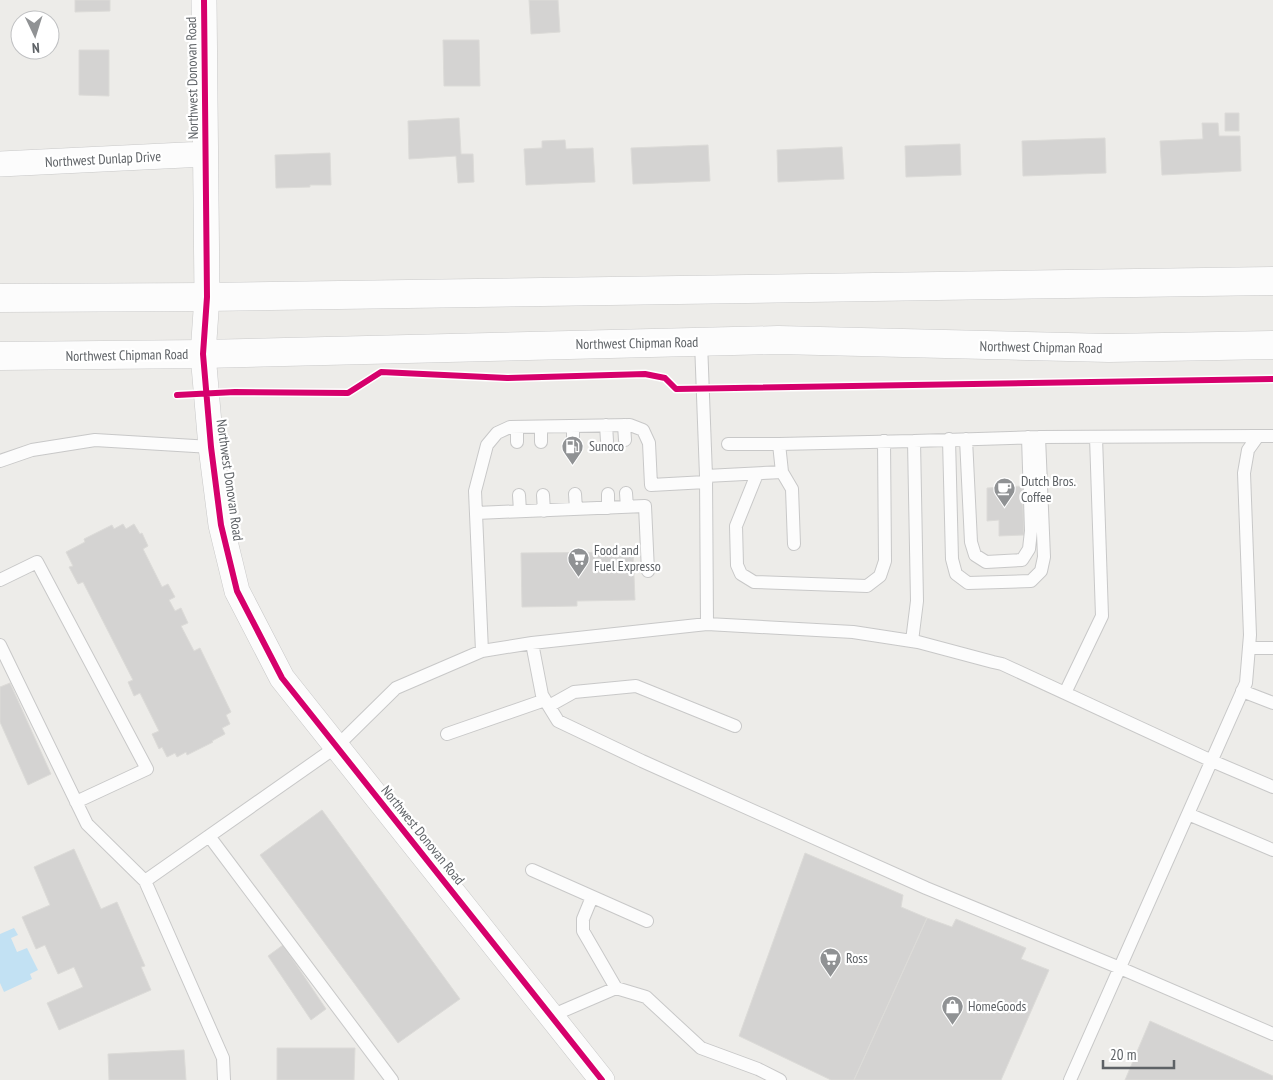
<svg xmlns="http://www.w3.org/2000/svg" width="1273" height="1080" viewBox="0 0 1273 1080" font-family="'PT Sans Narrow',sans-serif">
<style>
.water{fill:#c2e1f3}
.building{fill:#d4d3d2;stroke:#dcdbd8}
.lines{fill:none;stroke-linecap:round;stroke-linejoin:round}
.lane-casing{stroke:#c8c8c8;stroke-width:14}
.street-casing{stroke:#c8c8c8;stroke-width:26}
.secondary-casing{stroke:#cacaca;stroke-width:29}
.lane{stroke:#fcfcfc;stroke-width:12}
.street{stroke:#fcfcfc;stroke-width:25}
.secondary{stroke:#fcfcfc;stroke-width:28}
.cycleway-casing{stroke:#fff;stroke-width:9}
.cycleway{stroke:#d6006c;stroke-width:6}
.labels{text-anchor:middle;stroke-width:4.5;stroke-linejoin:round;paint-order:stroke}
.street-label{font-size:14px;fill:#5e6266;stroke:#fff}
.poi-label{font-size:14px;fill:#5e6266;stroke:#fff;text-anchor:start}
</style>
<rect width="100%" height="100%" fill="#edece9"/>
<!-- water -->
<path class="water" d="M14,928L18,935L11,938L17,952L27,948L38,970L30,974L32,979L4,992L0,983V934Z"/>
<!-- building -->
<path class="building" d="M75,0H110V11L75,12Z
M529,0H558L560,32L531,34Z
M443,40H479L480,86H444Z
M79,50H109V96L79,95Z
M1225,113H1239V131H1225Z
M459,118L461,154H473L474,182L458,183L456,156L409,159L408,121Z
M1202,123H1218L1219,136H1240L1241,171L1162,175L1160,141L1203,139Z
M1105,138L1106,173L1023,176L1022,141Z
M565,140L566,149L593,148L595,182L526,185L524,149L542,148V141Z
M960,144L961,175L906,177L905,146Z
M708,145L710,181L633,184L631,148Z
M842,147L844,179L778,182L777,150Z
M330,153L331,185H310V187L276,188L275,155Z
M1022,486L1024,535L999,536V520L987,521V488Z
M123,524L126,529L134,524L140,534L142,533L148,546L143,549L162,587L168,584L175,597L169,600L175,611L181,608L188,623L181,626L194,651L200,648L231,712L226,715L230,724L222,728L225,734L212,741L213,742L187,755L186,752L177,757L175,753L167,757L162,747L159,749L152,734L159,731L140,693L134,696L128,682L133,680L83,582L78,584L69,567L73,566L66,552L85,542L84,539L112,525L114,529Z
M633,552L635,600L577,601V606L522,607L521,553Z
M10,683L51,774L28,785L0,722V687Z
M322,810L460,999L398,1043L260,855Z
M74,849L101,909L117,902L145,966L141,967L151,990L59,1030L47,1003L83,987L74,967L58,974L45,945L36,949L22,917L50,905L34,867Z
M805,853L903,895L901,907L927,918L854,1080H831L739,1036Z
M927,918L952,927L956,919L1026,948L1021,959L1049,970L1001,1080H854Z
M283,945L326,1009L311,1020L268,956Z
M1150,1021L1273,1076V1080H1125Z
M277,1048H355L354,1080H277Z
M184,1050L186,1080H109L108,1054Z"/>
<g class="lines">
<defs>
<path id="lane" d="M701,342L706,476L707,624
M606,425L607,441
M624,425L625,440
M573,426V441
M517,427V442
M541,427V442
M949,439L952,559L956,574L968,583L1031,581L1041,571L1044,557L1039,437
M966,439L971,542L975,555L986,562L1022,560L1029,549L1031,531L1028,437
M728,444H779
M0,461L32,450L95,440L211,447
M782,472L792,489L794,544
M757,474L736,526L737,565L741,574L754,582L867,586L880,576L885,561L884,441
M706,476L782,472L779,444L914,441
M626,493L627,507
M575,494L576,509
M608,494V508
M519,495L520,511
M543,495L544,511
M476,513L645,506L648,571
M0,580L37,562L147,769L76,802
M912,641L917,601L914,441L1039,437L1258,436
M532,643L542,695L558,721L642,761L926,888L1120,968L1273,1034
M0,645L87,824L145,881
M1249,648H1273
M482,651L475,491L487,445L497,433L510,427L630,425L643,430L649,443L651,485L706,482
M1242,691L1273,703
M1065,693L1102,616L1096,437
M549,706L574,692L636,686L735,726
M447,734L545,700
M1188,814L1273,850
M209,836L392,1080
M532,870L647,921
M592,897L583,919V931L616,988
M551,1016L616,988L646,997L701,1048L758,1069L780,1080
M224,1080L223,1058L145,881L336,747L396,688L482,651L532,643L707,624L853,632L918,642L993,662L1002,664L1212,761L1273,787
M1070,1080L1246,683L1250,635L1244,473L1248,450L1258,436H1273"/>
<path id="street" d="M204,0L207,297L203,354L211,447L221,525L237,591L282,678L602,1080
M0,164L205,154"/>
<path id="secondary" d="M0,298L207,297L1273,281
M0,356L203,354L778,340L1109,348L1273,345"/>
</defs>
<!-- lane casing -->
<use href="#lane" class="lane-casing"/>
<!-- street casing -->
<use href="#street" class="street-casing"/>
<!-- secondary casing -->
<use href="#secondary" class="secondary-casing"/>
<!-- lane -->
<use href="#lane" class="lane"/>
<!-- street -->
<use href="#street" class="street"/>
<!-- secondary -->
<use href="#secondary" class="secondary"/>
<defs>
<path id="cycleway" d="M204,0L207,297L203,354L211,447L221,525L237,591L282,678L602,1080
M177,395L235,392L348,393L381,372L507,378L645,374L665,378L676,389L1273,379"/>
</defs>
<!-- cycleway casing -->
<use href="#cycleway" class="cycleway-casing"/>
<!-- cycleway -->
<use href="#cycleway" class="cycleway"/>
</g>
<!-- icons -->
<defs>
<symbol id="fuel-pin" viewBox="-11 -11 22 30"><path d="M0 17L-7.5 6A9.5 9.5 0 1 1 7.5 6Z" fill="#909294" stroke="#fff"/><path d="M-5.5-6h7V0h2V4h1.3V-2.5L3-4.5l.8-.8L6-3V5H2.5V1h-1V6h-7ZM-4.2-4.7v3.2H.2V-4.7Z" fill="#fff"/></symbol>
<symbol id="cafe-pin" viewBox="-11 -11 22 30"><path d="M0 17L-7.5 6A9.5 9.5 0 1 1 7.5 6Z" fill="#909294" stroke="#fff"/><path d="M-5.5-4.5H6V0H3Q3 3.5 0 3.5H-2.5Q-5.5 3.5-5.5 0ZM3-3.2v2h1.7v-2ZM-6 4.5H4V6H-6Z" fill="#fff"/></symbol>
<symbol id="supermarket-pin" viewBox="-11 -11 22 30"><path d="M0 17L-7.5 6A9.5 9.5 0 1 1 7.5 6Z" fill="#909294" stroke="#fff"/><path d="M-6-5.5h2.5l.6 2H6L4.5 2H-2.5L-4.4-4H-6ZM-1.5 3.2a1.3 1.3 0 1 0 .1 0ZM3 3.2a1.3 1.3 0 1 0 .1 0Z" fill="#fff"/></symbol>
<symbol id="shop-pin" viewBox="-11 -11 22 30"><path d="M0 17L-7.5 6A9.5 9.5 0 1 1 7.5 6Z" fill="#909294" stroke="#fff"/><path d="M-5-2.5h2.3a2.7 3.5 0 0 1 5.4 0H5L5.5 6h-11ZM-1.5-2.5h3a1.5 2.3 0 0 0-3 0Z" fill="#fff"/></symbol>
</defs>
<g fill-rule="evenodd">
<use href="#fuel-pin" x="560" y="434" width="25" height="34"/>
<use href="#cafe-pin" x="992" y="476" width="25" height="34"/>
<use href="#supermarket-pin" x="566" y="546" width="25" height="34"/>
<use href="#supermarket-pin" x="818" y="946" width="25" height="34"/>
<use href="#shop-pin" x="940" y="994" width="25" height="34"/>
</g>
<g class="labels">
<!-- street labels -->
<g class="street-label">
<text transform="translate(192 78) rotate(-91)" y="5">Northwest Donovan Road</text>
<text transform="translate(103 159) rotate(-3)" y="5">Northwest Dunlap Drive</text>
<text transform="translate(637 343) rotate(-1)" y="5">Northwest Chipman Road</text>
<text transform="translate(1041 347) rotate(1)" y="5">Northwest Chipman Road</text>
<text transform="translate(127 355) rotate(-1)" y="5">Northwest Chipman Road</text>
<text transform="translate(230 480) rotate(82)" y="5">Northwest Donovan Road</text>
<text transform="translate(423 835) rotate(51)" y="5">Northwest Donovan Road</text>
</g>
<!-- poi labels -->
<g class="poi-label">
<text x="589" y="451">Sunoco</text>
<text x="1021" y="486">Dutch Bros.<tspan x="1021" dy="16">Coffee</tspan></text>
<text x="594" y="555">Food and<tspan x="594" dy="16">Fuel Expresso</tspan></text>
<text x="846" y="963">Ross</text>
<text x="968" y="1011">HomeGoods</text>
</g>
</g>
<!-- north arrow -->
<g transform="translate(35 35) rotate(176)"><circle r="24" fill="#ffffff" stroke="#bfc0c2"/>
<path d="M0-4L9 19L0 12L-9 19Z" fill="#909294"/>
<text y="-8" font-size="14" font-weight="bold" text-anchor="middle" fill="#5e6266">N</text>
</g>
<!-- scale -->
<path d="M1103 1060v8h71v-8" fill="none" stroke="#5e6266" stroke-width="2.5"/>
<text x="1110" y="1060" font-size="15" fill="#5e6266" stroke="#ffffff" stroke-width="4" paint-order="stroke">20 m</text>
</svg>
